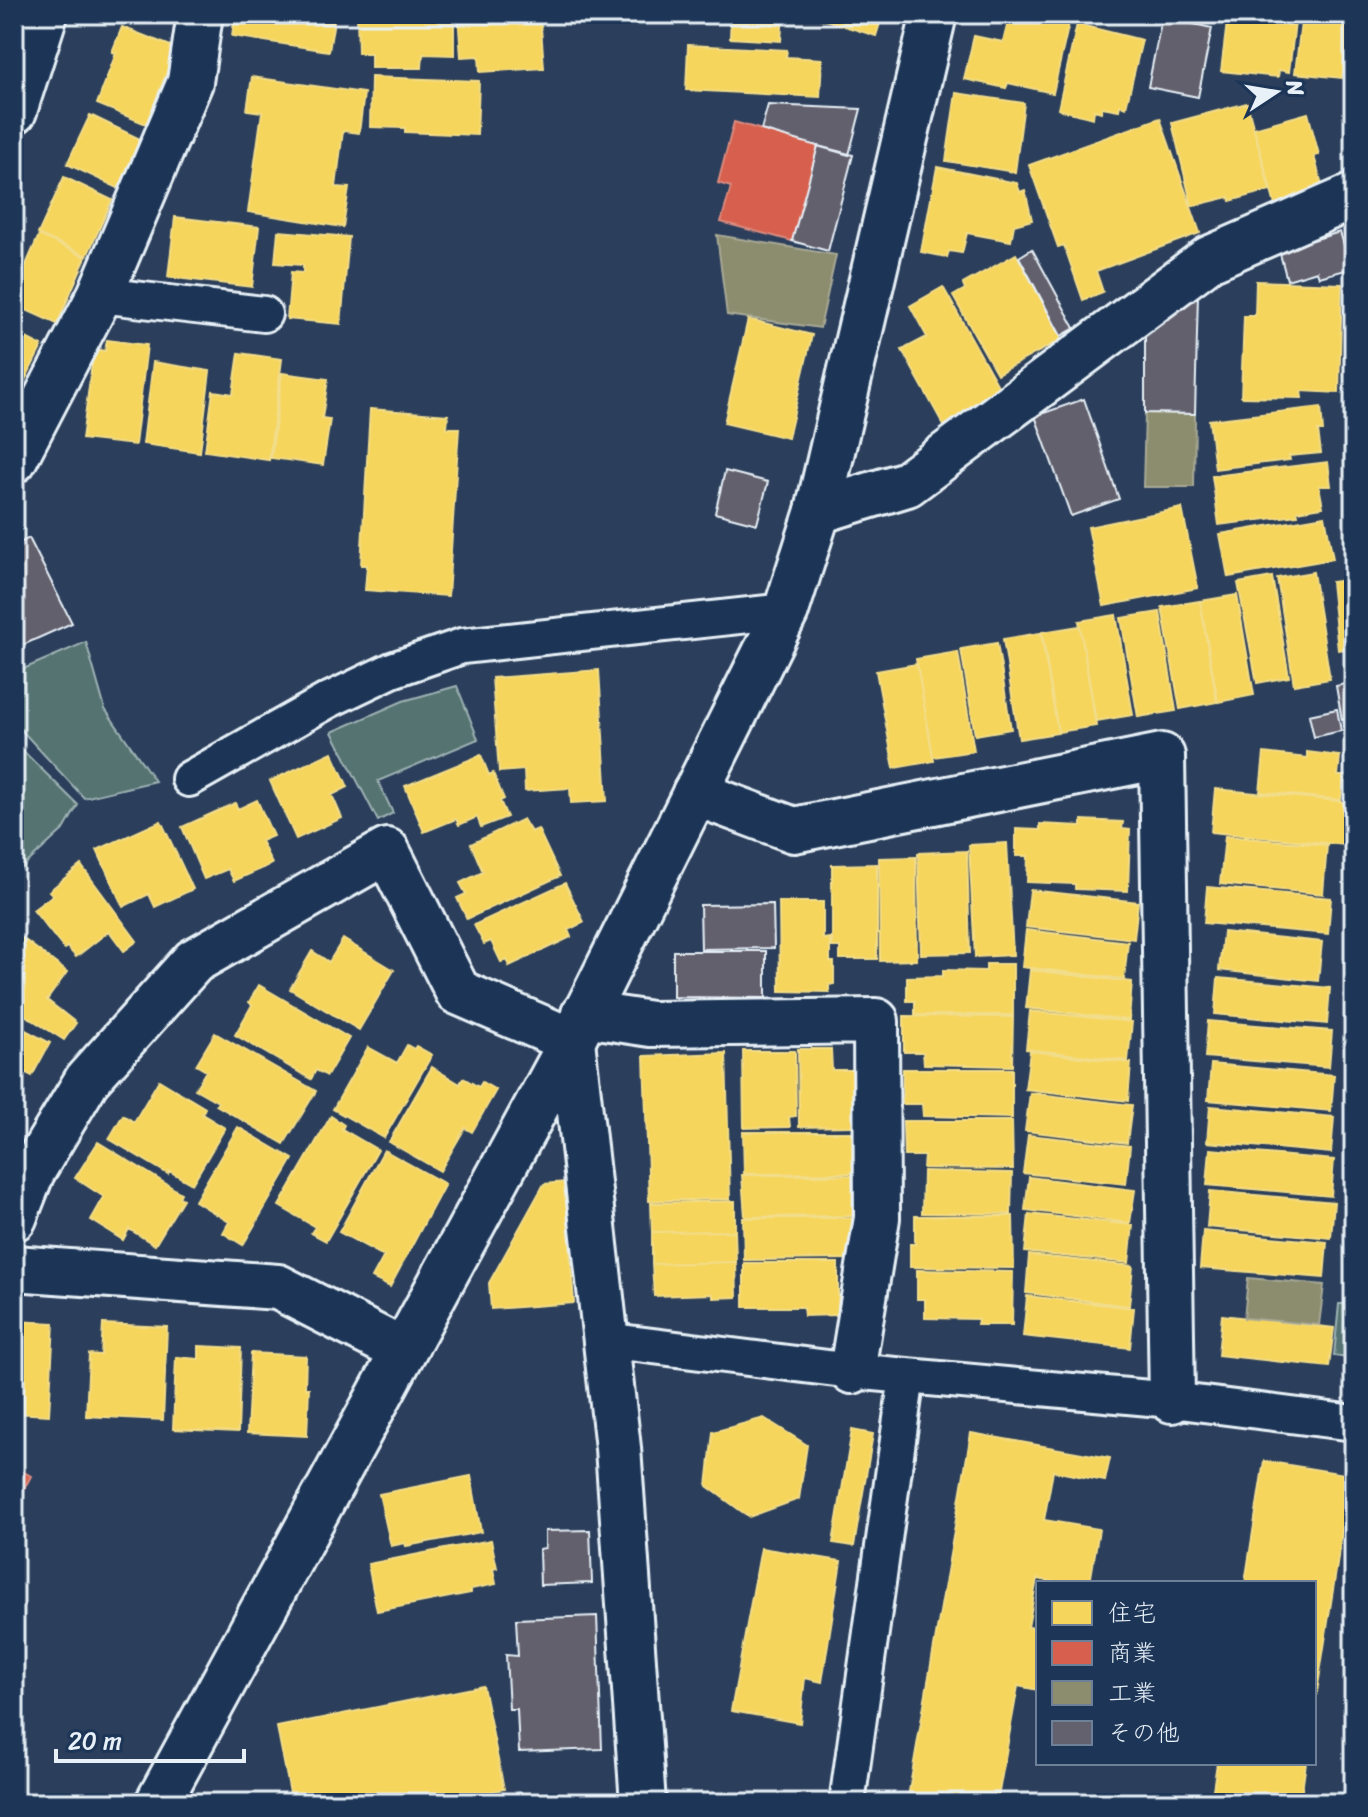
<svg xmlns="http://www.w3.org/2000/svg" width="1368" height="1817" viewBox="0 0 1368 1817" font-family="Sriracha,'Klee One',sans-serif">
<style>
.green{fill:#557371;stroke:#9eb2b4;stroke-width:2}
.homes{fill:#f6d55c;stroke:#f2dd8b;stroke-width:2}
.shops{fill:#d6604d;stroke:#db8c80;stroke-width:2}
.industry{fill:#8c8c6e;stroke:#a8aa97;stroke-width:2}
.building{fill:#63616d;stroke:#e8f1f8;stroke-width:2}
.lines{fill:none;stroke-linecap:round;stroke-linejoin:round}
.lane-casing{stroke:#e8f1f8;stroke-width:40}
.street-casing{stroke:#e8f1f8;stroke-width:50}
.secondary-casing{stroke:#e8f1f8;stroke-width:50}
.lane{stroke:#1d3557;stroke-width:34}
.street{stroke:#1d3557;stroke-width:44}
.secondary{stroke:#1d3557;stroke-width:44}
</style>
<rect width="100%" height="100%" fill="#2b3e5b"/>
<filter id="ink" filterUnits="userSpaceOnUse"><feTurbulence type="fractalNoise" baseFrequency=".0125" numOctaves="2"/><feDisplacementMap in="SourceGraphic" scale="16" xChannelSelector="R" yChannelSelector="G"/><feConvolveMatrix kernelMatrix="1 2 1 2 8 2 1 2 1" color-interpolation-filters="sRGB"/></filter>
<g filter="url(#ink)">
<!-- green -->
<path class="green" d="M86,642L105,709L155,781L84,798L14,722V673Z
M457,686L478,739L378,781L393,813L378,821L332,732L403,701Z
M14,742L78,805L65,828L14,875Z
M1339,1304H1354V1359L1334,1356Z"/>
<!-- homes -->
<path class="homes" d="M235,14H335L329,51L232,36Z
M357,14H454V55L423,54L422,68H371V53H358Z
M458,14H540L544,68L480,72L479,56L461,57Z
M731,14H783L781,41L730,38Z
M806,14H893L891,22L881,20L876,36Z
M1010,14H1071L1053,93L1008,83L1006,88L964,79L974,36L1003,42Z
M1228,14H1296L1289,72L1279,70L1278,77L1221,71Z
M1302,14H1354V45L1347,44L1342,78L1295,73Z
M1077,24L1142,40L1126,107L1120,105L1119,110L1102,107L1101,112L1094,110L1093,118L1058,109Z
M122,27L176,48L146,124L97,104L116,53L112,52Z
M688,45L787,50L786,57L822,59L820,97L686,90Z
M252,77L364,93L359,133L343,131L336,187L349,188L343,227L248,212L262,112L247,110Z
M371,77L479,81L477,135L405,132V128L370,127Z
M956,93L1024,103L1015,172L946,161Z
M1247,103L1270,190L1230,201L1229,197L1192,206L1172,123Z
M1308,113L1319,155L1314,156L1324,192L1275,205L1254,128Z
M90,115L142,140L120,189L67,164Z
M1160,118L1200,233L1096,271L1103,292L1083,300L1064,245L1058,247L1029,165Z
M937,167L1017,183L1020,192L1025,190L1032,220L1014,225L1011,241L967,233L962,253L949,251L947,257L921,252Z
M64,177L112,200L87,256L38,234Z
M175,217L259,227L252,287L168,277Z
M278,231L349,237L341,324L287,319L291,272L303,273V265L275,263Z
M39,235L86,257L57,324L15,305L26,284L19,281Z
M1016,254L1062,339L997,374L953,296L965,289L963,284Z
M1256,281L1342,284L1339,393L1301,391L1302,398L1241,397L1244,316H1255Z
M943,287L1002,393L944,426L902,350L927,337L910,306Z
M748,319L812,335L788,438L724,423Z
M14,332L42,346L15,400L14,399Z
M107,340L147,345L135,445L82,439L94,349L105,351Z
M239,353L282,359L269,460L205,451L213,391L233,394Z
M153,362L210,371L200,452L143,444Z
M282,373L328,379L322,418L330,419L323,465L271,458Z
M1321,407L1323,431H1318L1321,453L1289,456L1290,460L1215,469L1209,420Z
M370,409L448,415L447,428H459L448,596L365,590L367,565H361Z
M1328,462L1331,486H1319L1323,507L1297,511L1298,515L1219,525L1212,476Z
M1182,508L1198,588L1104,606L1088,527Z
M1325,516L1333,559L1228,577L1220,534Z
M1313,572L1330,679L1294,685L1277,578Z
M1272,577L1289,677L1257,683L1238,583Z
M1354,579V648L1338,650L1331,582Z
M1237,595L1254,695L1218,702L1200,601Z
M1200,601L1217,702L1180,709L1162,607Z
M1160,612L1176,711L1138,717L1121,618Z
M1116,615L1133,715L1096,721L1079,621Z
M1080,626L1096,726L1058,732L1042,632Z
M1041,633L1058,733L1019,739L1003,639Z
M997,643L1011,729L975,735L961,649Z
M958,652L974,751L933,757L916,659Z
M917,664L934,761L894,768L876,671Z
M599,670L607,801L571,803L570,788L525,791L524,770L499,772L492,678Z
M332,752L348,787L332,795L342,818L296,839L270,781Z
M1307,752L1340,756L1338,776H1344L1341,800L1260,792L1264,753L1307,758Z
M1354,753V795L1347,754Z
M481,755L489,775L493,773L504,799L500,801L507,817L481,827L477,817L459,825L456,819L424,832L405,786Z
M1215,789L1349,802L1345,845L1211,832Z
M257,800L273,836L261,841L272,864L234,881L228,869L204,879L182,827L235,803L238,809Z
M523,819L531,832L538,829L560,876L467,919L457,898L466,894L460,883L483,872L471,844Z
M1082,820L1123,822L1122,829L1130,830L1128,891L1075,889V884L1027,882L1028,856H1016V829L1040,830V824L1082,826Z
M161,821L193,889L155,907L149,894L123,907L97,850Z
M1225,836L1327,845L1323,894L1220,884Z
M1007,843L1013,955L975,957L969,845Z
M967,851L970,953L921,954L918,853Z
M916,857L917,960L880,961L879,858Z
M877,864V959H840V947H832V865Z
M81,865L137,941L124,951L109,931L76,957L67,947L64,949L33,910L53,895L49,891Z
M565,883L584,922L568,930L571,937L509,966L507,960L501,962L491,941L484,944L474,925Z
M1207,887L1331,898L1328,934L1204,923Z
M1030,890L1138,902L1134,939L1026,927Z
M779,902H823V939L830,938V962H834V984L829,985V992L780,991Z
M1026,930L1128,942L1124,979L1022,967Z
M1223,932L1322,942L1318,981L1219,970Z
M17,934L67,972L47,1000L76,1023L64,1040L20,1012L17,1016L14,1014V938Z
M343,939L394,970L359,1030L290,989L312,951L329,962Z
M986,964H1013V1015H915V1001H907V977L943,976V970L986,971Z
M1030,970L1132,982L1129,1020L1026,1008Z
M1218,978L1330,988L1327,1024L1215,1014Z
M259,985L349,1038L327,1076L316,1070L311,1079L235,1035L252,1005L249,1002Z
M1030,1011L1132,1022L1128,1061L1026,1049Z
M904,1016L1013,1017L1012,1066L924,1064L923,1052H904Z
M1208,1021L1332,1031L1329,1067L1205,1057Z
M14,1024L50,1043L32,1076L14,1067Z
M215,1033L316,1091L284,1144L216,1105L218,1102L195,1089L206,1071L196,1065Z
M407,1045L414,1049L416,1046L432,1055L384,1138L333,1109L368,1047L397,1063Z
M798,1049H831L832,1070H852L853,1126L799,1127Z
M743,1051H795L796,1116L789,1117L790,1127L744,1128Z
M1030,1051L1131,1063L1128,1101L1025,1089Z
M726,1053L730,1199L649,1201L644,1056Z
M1211,1064L1334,1075L1331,1111L1208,1100Z
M432,1067L460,1084L463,1078L479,1087L482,1082L496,1090L472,1132L465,1128L440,1171L389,1142Z
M903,1069H1012V1118L923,1116L922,1104H902Z
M159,1080L205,1108L202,1114L225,1128L192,1184L169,1171L168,1174L109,1139L123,1115L134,1122Z
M1030,1093L1132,1105L1127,1143L1025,1131Z
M1210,1106L1334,1117L1331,1153L1207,1142Z
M331,1116L344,1125L342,1129L378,1150L326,1241L311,1233L315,1227L279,1206Z
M903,1121H1012L1013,1169L923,1168L924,1156H904Z
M238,1127L293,1159L243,1245L223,1233L229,1222L195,1201Z
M743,1132H851L853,1173L744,1174Z
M1028,1135L1130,1146L1126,1184L1023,1173Z
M98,1142L181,1193L179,1197L183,1199L155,1245L129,1229L123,1240L91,1220L104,1197L75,1178Z
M1210,1149L1334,1160L1331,1196L1207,1185Z
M384,1150L445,1184L390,1287L372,1278L384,1256L339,1232Z
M923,1171L1012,1173L1011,1214L922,1213Z
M742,1175H852V1216L745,1217Z
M1029,1177L1135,1190L1130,1223L1025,1210Z
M565,1182L574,1303L491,1309L489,1283L544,1184Z
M1210,1191L1334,1202L1331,1238L1207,1227Z
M735,1201V1231L652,1232L651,1203Z
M1029,1214L1133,1225L1129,1263L1025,1252Z
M915,1216H1013L1014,1268L910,1267V1244H915Z
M743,1218H852L853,1259L744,1260Z
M735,1231L736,1262L652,1264V1232Z
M1203,1231L1327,1242L1324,1278L1200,1268Z
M1029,1255L1133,1266L1129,1306L1026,1293Z
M736,1262L737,1297L713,1298V1294L654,1296L652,1264Z
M744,1263H838V1315L804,1316L803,1307H744Z
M917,1270L1013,1272L1012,1325H977L978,1319L925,1318V1299H917Z
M1027,1296L1134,1308L1130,1348L1023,1336Z
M1222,1315L1334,1328L1329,1367L1218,1355Z
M14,1321L54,1323L49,1415L14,1413Z
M103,1324L167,1327L163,1420L86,1416L89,1354L101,1355Z
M199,1346L241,1348L238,1432L173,1429L176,1357L199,1359Z
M251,1353L306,1356L305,1388H309L307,1436L247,1433Z
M764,1418L807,1445L799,1499L749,1517L707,1486L713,1432Z
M852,1430L873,1434L854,1546L833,1543Z
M971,1433L1110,1458L1105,1481L1053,1471L1044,1520L1099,1529L1090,1583H1061L1037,1579L1028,1627L1038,1628V1690L1018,1686L997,1803H907Z
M1264,1461L1351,1475L1314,1711V1583H1245Z
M471,1476L481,1532L406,1546L405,1543L391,1546L379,1494Z
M491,1540L497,1568L493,1569L496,1584L471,1589V1593L377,1611L368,1564Z
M761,1548L841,1561L822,1682L805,1678L800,1723L731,1711Z
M483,1686L504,1789L435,1803H292L277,1727Z
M1217,1763H1306L1300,1803H1211Z"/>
<!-- shops -->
<path class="shops" d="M734,122L818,146L792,241L721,222L731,187L718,183Z
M14,1466L31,1476L14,1507Z"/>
<!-- industry -->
<path class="industry" d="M717,235L836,255L820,328L727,315Z
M1145,413L1195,414L1194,487H1143Z
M1248,1278L1324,1285L1319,1325L1244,1318Z"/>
<!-- building -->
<path class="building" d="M123,14H151L149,23L123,18Z
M1162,17L1212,28L1198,97L1148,87Z
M768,105L861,109L849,155L761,130Z
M818,146L853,155L828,251L792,241Z
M1340,232L1350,264L1346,270L1319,277L1317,271L1287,280L1279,250Z
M1032,249L1075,328L1061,336L1019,257Z
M1198,294L1195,414L1145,413V334Z
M1084,399L1119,499L1071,516L1035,416Z
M725,471L768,482L757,524L715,513Z
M29,538L72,623L14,649V546Z
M1354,682V717L1342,720L1336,686Z
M1337,709L1341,731L1314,737L1309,715Z
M773,904L774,948L701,949L700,905Z
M673,951H766V998L673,997Z
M590,1530L592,1583L540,1585L539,1549L545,1548V1531Z
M597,1616L602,1749L519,1752L517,1709H509L506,1655L518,1656L516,1619Z"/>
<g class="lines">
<defs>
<path id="lane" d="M100,295L264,314
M189,779L327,701L392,670L462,646L786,611
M605,1340L852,1371L1172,1400L1354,1423
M847,1803L907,1376"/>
<path id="street" d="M14,460L100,295L190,82L200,14
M818,511L907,484L1209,259L1354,196
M695,793L794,830L1162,756L1172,1400
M584,1014L651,1024L876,1021L877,1218L852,1371
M14,1218L32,1172L87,1080L194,961L387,851L458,992L572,1041L618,1448L643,1803
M14,1268L278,1287L403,1351"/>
<path id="secondary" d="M14,111L45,14
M158,1803L572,1041L786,611L818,511L934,14"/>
</defs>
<!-- lane casing -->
<use href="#lane" class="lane-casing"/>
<!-- street casing -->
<use href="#street" class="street-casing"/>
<!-- secondary casing -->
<use href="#secondary" class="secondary-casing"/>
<!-- lane -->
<use href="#lane" class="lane"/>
<!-- street -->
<use href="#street" class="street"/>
<!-- secondary -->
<use href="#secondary" class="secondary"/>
</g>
</g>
<!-- margin -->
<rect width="1368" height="1817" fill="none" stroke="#1d3557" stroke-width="48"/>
<rect x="24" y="24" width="1320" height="1769" fill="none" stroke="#e8f1f8" stroke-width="3" filter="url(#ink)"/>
<!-- legend -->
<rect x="1036" y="1581" width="280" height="184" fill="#1d3557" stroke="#6e8097" stroke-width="2"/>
<rect x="1052" y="1601" width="40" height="24" fill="#f6d55c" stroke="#6e8097" stroke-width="2"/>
<text x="1108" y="1621" font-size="24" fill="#e8f1f8">住宅</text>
<rect x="1052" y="1641" width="40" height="24" fill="#d6604d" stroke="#6e8097" stroke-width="2"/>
<text x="1108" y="1661" font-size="24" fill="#e8f1f8">商業</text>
<rect x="1052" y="1681" width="40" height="24" fill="#8c8c6e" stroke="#6e8097" stroke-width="2"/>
<text x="1108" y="1701" font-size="24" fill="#e8f1f8">工業</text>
<rect x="1052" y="1721" width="40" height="24" fill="#63616d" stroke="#6e8097" stroke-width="2"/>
<text x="1108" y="1741" font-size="24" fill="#e8f1f8">その他</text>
<!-- north arrow -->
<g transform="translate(1276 92) rotate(78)" stroke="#1d3557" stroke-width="6" paint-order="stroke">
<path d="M0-6L14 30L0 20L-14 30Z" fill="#e8f1f8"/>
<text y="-12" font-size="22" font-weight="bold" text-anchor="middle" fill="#e8f1f8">N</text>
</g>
<!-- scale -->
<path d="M56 1749v12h188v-12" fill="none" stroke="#e8f1f8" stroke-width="4"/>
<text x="68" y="1749" font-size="24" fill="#e8f1f8" stroke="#1d3557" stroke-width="6" paint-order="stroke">20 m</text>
</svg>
